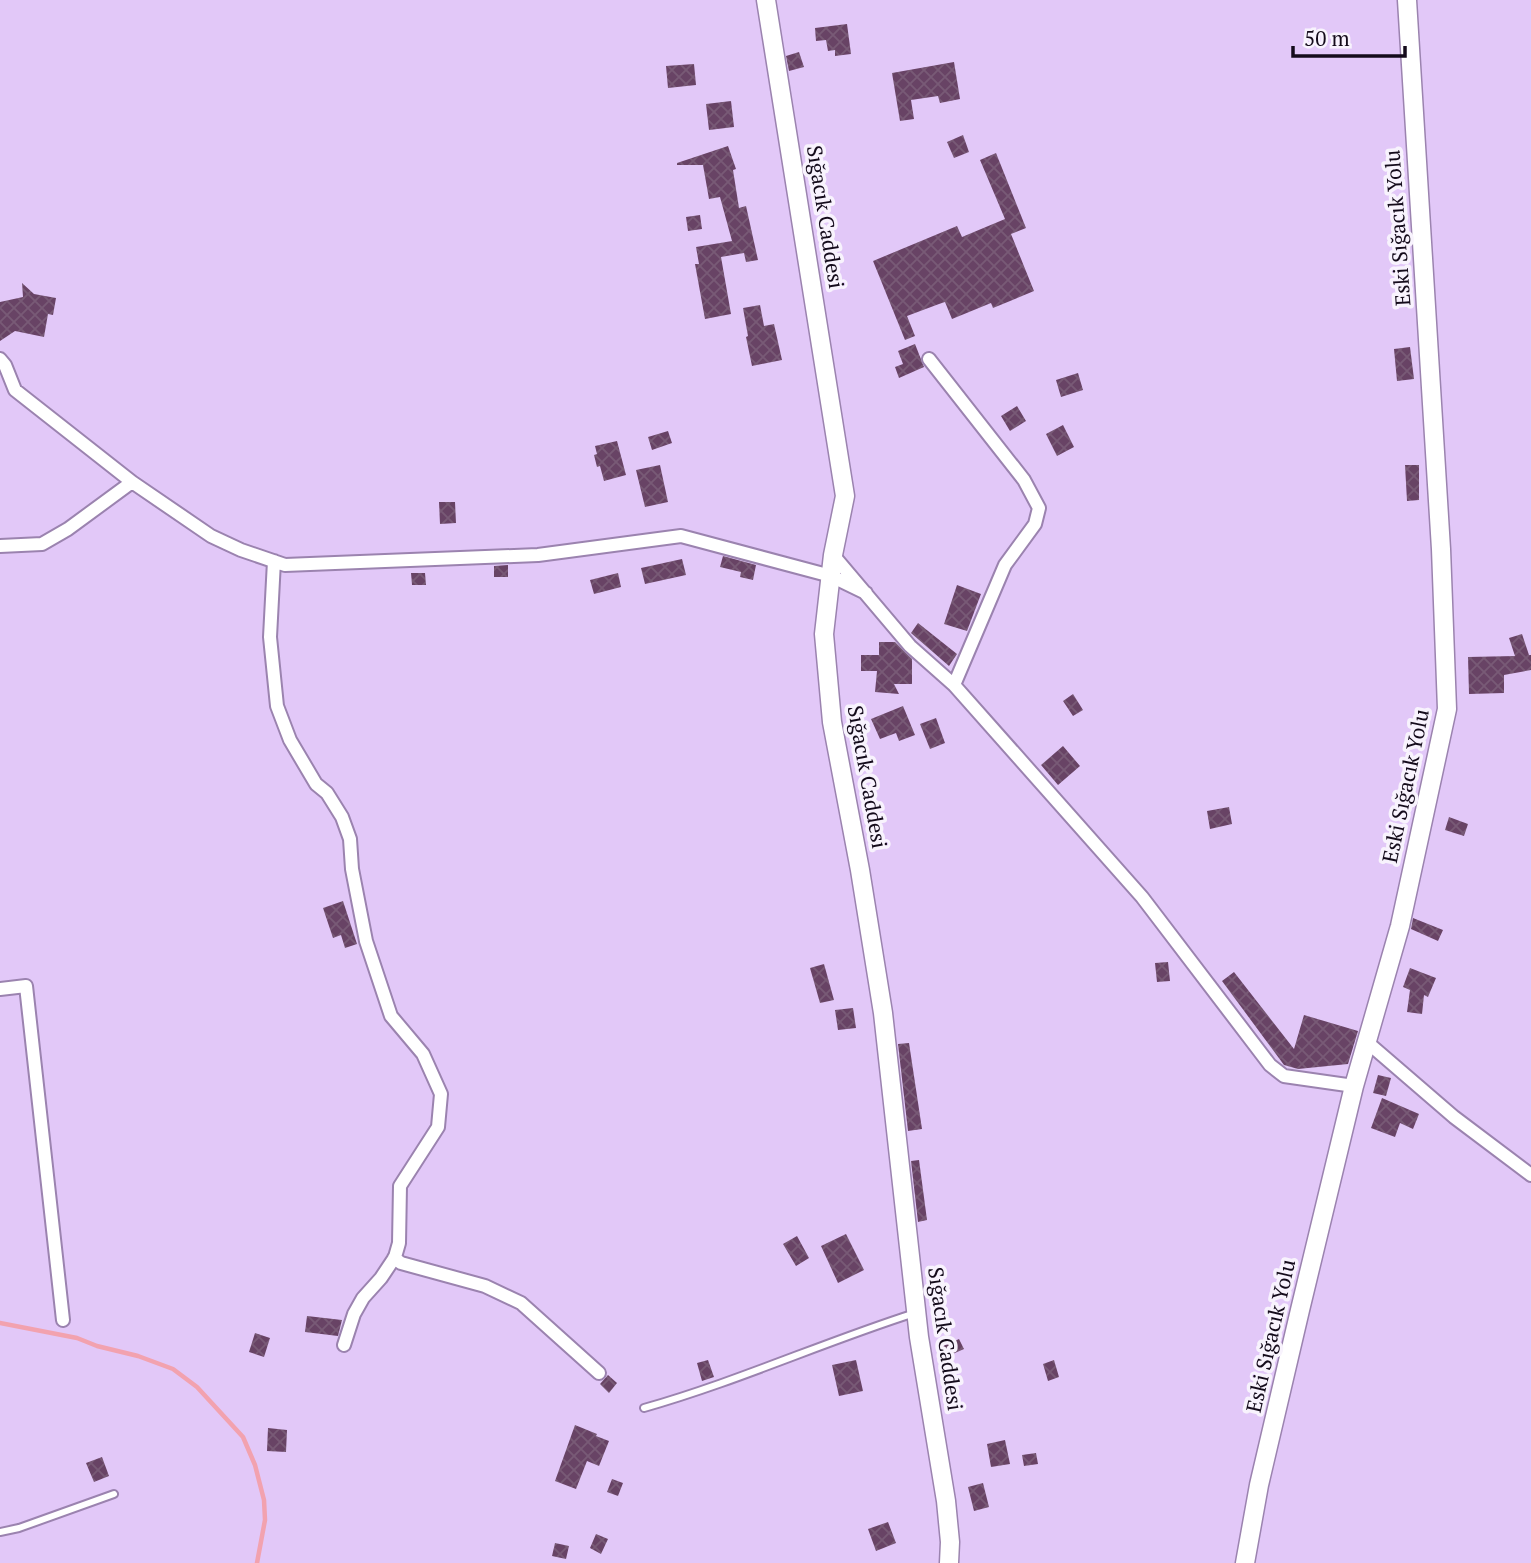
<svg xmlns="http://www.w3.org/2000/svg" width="1531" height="1563" viewBox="0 0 1531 1563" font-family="'PT Serif',serif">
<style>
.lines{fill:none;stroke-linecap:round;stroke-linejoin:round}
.stream{stroke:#f2a2af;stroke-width:4.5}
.building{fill:url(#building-cross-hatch)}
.lane-casing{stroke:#9b83af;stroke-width:10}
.street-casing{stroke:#9b83af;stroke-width:16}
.secondary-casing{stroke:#9b83af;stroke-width:21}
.lane{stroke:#fff;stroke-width:6}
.street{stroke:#fff;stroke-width:12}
.secondary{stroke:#fff;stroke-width:18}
.labels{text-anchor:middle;stroke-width:7;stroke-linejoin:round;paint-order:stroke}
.street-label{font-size:21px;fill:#140b1b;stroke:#f8f3fd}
</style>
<defs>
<pattern id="building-cross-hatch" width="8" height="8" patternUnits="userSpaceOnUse" patternTransform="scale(1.75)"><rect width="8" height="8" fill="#684365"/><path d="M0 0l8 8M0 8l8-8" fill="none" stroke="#785a76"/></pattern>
</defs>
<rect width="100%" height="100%" fill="#e2c8f8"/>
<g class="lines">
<!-- stream -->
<path class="stream" d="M0,1323L77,1338L97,1346L138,1356L173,1369L197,1387L243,1437L255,1465L264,1500L265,1520L257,1563"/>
</g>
<!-- building -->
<path class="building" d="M847,24L851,54L835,56V50L828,51L826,40L816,41L815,28Z
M799,52L804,67L789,71L786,56Z
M954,62L960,99L940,103L938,96L911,100L914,119L900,121L892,73Z
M694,64L696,85L668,88L666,66Z
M731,101L734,127L709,130L706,104Z
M963,135L969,152L954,158L947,142Z
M728,146L736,169L733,170L739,208L746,206L758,260L746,262L744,253L721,257L731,314L705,319L695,264H699L696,247L732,241L720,197L709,199L703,165H677V163Z
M996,153L1026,228L1011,234L1034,291L993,308L991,303L952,319L945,302L939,304L907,316L915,336L905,340L873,261L957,226L962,237L1005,219L980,160Z
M700,215L702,229L688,231L686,217Z
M22,283L34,294L56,298L53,315L48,314L44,337L15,331L0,341V302L23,297Z
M760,305L764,326L774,324L782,360L752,366L746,337L748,336L743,308Z
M915,344L924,367L899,378L895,367L903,364L898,351Z
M1410,347L1414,379L1397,381L1394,349Z
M1078,373L1083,390L1061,397L1056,380Z
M1017,406L1026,421L1010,431L1001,416Z
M1063,425L1074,447L1057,456L1046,434Z
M668,431L672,443L652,450L648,437Z
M617,441L626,475L604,481L600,466L597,467L594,455L597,454L595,446Z
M660,465L668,502L645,507L636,470Z
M1405,465H1419V500L1407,501Z
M439,502H455L456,523L440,524Z
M723,556L756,565L753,580L740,577L741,572L720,567Z
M682,559L686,575L645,584L641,568Z
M508,565V577H494V566Z
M411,573H425L426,585H412Z
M618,573L621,587L594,594L590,580Z
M957,585L981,594L967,631L944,624Z
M918,623L957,654L949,666L911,633Z
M1522,634L1529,655H1531V670L1504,675V693L1469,694L1468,657L1515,656L1509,638Z
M879,642H895L912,659V684H894L899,694L875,692L877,671H861V655H879Z
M1073,694L1083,710L1073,716L1063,701Z
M903,706L915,735L899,741L896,733L880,739L871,719Z
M936,718L945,743L930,749L920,724Z
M1063,746L1080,766L1058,785L1041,765Z
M1229,807L1232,824L1210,829L1207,811Z
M1449,817L1468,824L1464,836L1445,830Z
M343,901L357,944L345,948L341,935L333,938L323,908Z
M1413,918L1443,930L1438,941L1411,929Z
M1168,962L1170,981L1157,982L1155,963Z
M824,964L834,1000L820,1003L810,968Z
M1410,968L1436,978L1428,997L1424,995L1422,1014L1407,1012L1410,990L1403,987Z
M1234,972L1294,1049L1304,1015L1358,1031L1348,1064L1298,1069L1284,1065L1222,981Z
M853,1008L856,1028L838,1030L835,1010Z
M909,1043L922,1129L908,1131L898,1044Z
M1378,1075L1391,1078L1386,1096L1373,1093Z
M1382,1098L1419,1114L1413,1129L1400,1123L1395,1137L1371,1128Z
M919,1160L927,1220L918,1222L911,1161Z
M846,1234L864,1270L838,1283L821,1246Z
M797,1236L809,1258L796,1266L783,1244Z
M307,1316L342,1320L338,1336L305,1332Z
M255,1333L270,1338L264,1357L249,1352Z
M959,1339L964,1349L948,1356L943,1346Z
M708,1360L714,1377L702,1381L697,1363Z
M856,1360L863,1391L839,1396L832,1365Z
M1054,1360L1059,1377L1048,1381L1043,1364Z
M608,1375L617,1383L609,1393L600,1384Z
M575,1425L597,1434L596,1436L609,1441L599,1466L587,1461L576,1489L555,1481Z
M268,1428L287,1430L286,1452L267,1451Z
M1005,1440L1010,1464L991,1467L987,1444Z
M1036,1453L1038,1464L1024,1466L1022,1455Z
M102,1457L109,1476L94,1482L86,1463Z
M612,1479L623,1483L618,1496L607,1492Z
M983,1483L989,1507L974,1511L968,1487Z
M888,1522L896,1543L876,1551L868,1529Z
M596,1534L608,1539L601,1554L590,1548Z
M555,1543L569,1546L566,1559L552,1556Z"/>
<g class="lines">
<defs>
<path id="lane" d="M644,1408C736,1382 824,1342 915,1313
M0,1532L19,1528L114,1494"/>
<path id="street" d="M0,359L5,365L15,390L132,482L211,536L241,550L285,565L538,555L681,536L831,576L866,593
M929,359L1024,480L1039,508L1035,524L1005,565L954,685
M0,546L42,544L68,529L132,482
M833,555L910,646L954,685L1142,897L1270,1065L1284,1076L1354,1086
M274,561L270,637L277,706L290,740L316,784L327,793L342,817L350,839L352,869L366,941L391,1016L423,1054L441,1094L438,1127L400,1186L399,1243L395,1257L381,1278L363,1298L354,1314L344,1345
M0,989L26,986L63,1320
M1367,1042L1454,1117L1531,1175
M394,1258L401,1263L485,1286L521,1303L599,1373"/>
<path id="secondary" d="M766,0L845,496L833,555L824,634L832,722L860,870L883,1013L919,1337L946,1501L950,1542L949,1563
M1245,1563L1259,1485L1300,1310L1354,1086L1400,926L1447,709L1441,549L1407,0"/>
</defs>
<!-- lane casing -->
<use href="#lane" class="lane-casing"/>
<!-- street casing -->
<use href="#street" class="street-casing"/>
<!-- secondary casing -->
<use href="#secondary" class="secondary-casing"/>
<!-- lane -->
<use href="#lane" class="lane"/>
<!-- street -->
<use href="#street" class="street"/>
<!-- secondary -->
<use href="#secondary" class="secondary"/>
</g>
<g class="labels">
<!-- street labels -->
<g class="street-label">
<text transform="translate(825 217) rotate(81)" y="7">Sığacık Caddesi</text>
<text transform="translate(1398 228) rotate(-94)" y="7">Eski Sığacık Yolu</text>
<text transform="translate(867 777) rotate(80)" y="7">Sığacık Caddesi</text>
<text transform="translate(1406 786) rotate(-78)" y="7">Eski Sığacık Yolu</text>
<text transform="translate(1271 1336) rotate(-77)" y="7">Eski Sığacık Yolu</text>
<text transform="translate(945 1339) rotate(82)" y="7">Sığacık Caddesi</text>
</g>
</g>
<!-- scale -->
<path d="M1293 46v10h112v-10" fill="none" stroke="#140b1b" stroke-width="3.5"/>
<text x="1304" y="46" font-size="21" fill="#140b1b" stroke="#f8f3fd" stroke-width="5" paint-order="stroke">50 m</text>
</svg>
